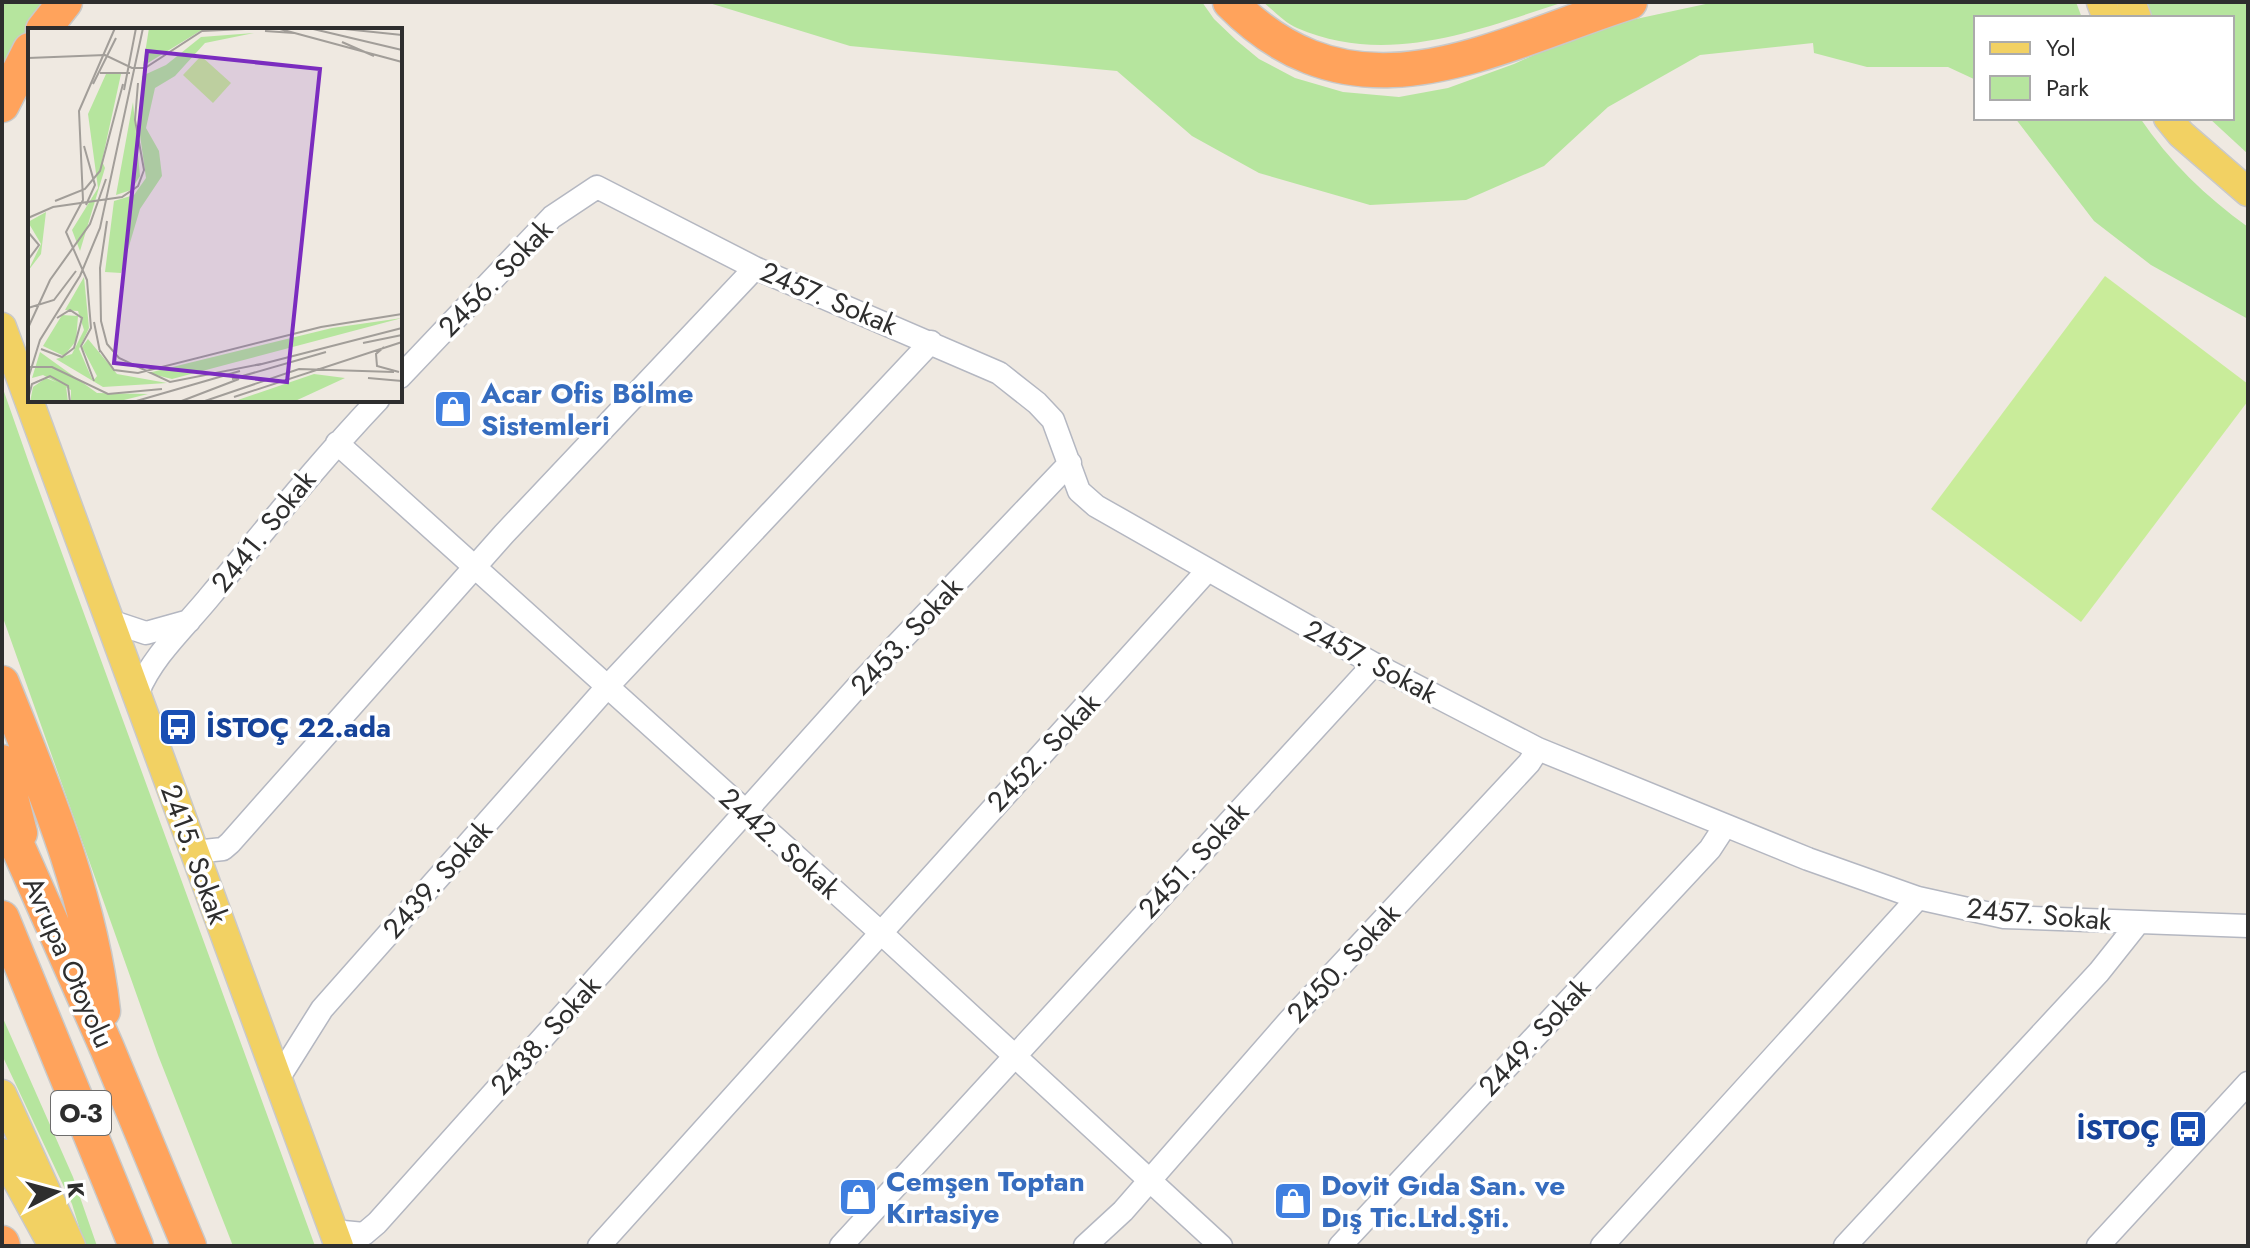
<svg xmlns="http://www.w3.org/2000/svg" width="2250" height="1248" viewBox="0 0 2250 1248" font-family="Jost,sans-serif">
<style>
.green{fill:#b6e59e}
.pitch{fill:#c9ec9a}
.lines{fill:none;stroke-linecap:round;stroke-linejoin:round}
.minor-casing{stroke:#b4b7c1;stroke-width:25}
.major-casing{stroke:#c9c9c9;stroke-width:31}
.highway-casing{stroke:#c9c9c9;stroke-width:37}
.minor{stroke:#fff;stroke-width:22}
.major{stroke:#f2d163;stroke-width:28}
.highway{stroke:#ffa35c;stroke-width:34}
.labels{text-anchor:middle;stroke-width:7;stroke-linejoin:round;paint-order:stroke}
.shield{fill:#fff;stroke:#6d6d6d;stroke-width:2}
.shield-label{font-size:26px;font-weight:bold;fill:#2e2e2e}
.street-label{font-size:28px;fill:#2e2e2e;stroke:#fff}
.shop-label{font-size:28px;font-weight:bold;fill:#366cbe;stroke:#fff;text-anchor:start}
.transit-label{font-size:28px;font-weight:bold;fill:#164399;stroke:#fff;text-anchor:start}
.inset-road{fill:none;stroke:#a29e99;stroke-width:2}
.view{fill:#7b2cbf;fill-opacity:0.15;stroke:#7b2cbf;stroke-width:4}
.inset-edge{fill:none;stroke:#2e2e2e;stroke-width:4}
</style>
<rect width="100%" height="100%" fill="#efe9e1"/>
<!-- green -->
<path class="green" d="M2,2H45L2,78Z
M706,2H1202L1214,19L1236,40L1259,59L1295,78L1343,92L1399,97L1448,88L1514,64L1594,28L1715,2H2076L2082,18H1976V80L1948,67H1867L1814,53L1813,43L1700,55L1608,107L1544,166L1466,200L1370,205L1259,173L1192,136L1117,71L850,46Z
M1263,2H1564C1476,30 1388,67 1297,28C1285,23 1273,10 1263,2Z
M2143,2H2248V154L2209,118H2232V18H2148Z
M2015,118H2140C2169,161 2206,197 2248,227V319L2151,265L2094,221Z
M2,386L29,463L315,1246H233L158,1055L2,615Z
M2,1016L73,1177L97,1246H85L72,1204L2,1055Z"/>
<!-- pitch -->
<path class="pitch" d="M2105,276L2248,384V401L2081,622L1931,509Z"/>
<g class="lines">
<defs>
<path id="minor" d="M400,377L552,217L597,187L755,268L999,373L1037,403L1053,420L1079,491L1096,506L1374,664L1538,749L1808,859L1918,898L2004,917L2248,926
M337,443L880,932L1221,1246
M110,621L146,633L189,621
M138,692C153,655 186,626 211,595C266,529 319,462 378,400
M194,852L223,849L230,843L504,534L755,268
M278,1079L322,1009L607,687L931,342
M333,1231L364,1234L377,1223L866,677L1070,463
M599,1246L1206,572
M841,1246L1374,664
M1085,1246L1123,1211L1289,1021L1529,763L1538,749
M1340,1246L1710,849L1725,826
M1602,1246L1918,898
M1845,1246L2099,972L2138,923
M2098,1246L2248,1083"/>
<path id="major" d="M2101,2L2107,18
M2131,2L2137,18
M2168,118L2181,134L2248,192
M2,327L339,1246
M2,1094L71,1246
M2,1153L53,1246"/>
<path id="highway" d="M1230,2C1356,130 1489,47 1630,2
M43,30L65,2
M2,105L30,50
M2,683C45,790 90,896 103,1011
M2,762L20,833
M2,811L107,1048L189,1246
M2,918L136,1246
M2,1243L3,1246"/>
</defs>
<!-- minor casing -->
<use href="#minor" class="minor-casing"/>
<!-- major casing -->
<use href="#major" class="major-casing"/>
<!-- highway casing -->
<use href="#highway" class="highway-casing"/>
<!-- minor -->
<use href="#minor" class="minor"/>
<!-- major -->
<use href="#major" class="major"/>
<!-- highway -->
<use href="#highway" class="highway"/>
</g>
<!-- icons -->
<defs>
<symbol id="shop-square" viewBox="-11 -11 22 22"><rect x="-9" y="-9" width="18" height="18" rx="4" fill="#3f7fe0" stroke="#fff"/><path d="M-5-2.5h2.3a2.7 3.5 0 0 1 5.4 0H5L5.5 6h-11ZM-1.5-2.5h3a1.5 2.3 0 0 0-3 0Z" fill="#fff"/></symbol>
<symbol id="bus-square" viewBox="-11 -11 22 22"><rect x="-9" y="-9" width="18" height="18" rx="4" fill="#1a4fb4" stroke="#fff"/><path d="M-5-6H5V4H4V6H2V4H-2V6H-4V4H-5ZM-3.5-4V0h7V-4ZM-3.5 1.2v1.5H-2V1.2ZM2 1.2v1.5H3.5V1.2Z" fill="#fff"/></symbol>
</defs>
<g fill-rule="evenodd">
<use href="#shop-square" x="431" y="387" width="44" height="44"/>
<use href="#bus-square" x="156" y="705" width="44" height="44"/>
<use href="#bus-square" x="2166" y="1107" width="44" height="44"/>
<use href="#shop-square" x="836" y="1175" width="44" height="44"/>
<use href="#shop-square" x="1271" y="1179" width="44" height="44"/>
</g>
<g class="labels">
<!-- shield labels -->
<rect class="shield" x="51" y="1091" width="60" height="44" rx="6"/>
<g class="shield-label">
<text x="81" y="1122">O-3</text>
</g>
<!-- street labels -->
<g class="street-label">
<text transform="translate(495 278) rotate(-46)" y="10">2456. Sokak</text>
<text transform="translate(829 298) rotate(23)" y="10">2457. Sokak</text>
<text transform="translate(263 531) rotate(-51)" y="10">2441. Sokak</text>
<text transform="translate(906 636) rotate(-47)" y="10">2453. Sokak</text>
<text transform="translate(1371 661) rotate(28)" y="10">2457. Sokak</text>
<text transform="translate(1043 752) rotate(-47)" y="10">2452. Sokak</text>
<text transform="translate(780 843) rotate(42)" y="10">2442. Sokak</text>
<text transform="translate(195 854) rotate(70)" y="10">2415. Sokak</text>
<text transform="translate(1193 860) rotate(-47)" y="10">2451. Sokak</text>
<text transform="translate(437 879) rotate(-48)" y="10">2439. Sokak</text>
<text transform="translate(2039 914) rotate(5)" y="10">2457. Sokak</text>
<text transform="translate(69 962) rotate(66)" y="10">Avrupa Otoyolu</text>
<text transform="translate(1343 963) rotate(-47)" y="10">2450. Sokak</text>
<text transform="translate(545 1035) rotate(-48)" y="10">2438. Sokak</text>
<text transform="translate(1534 1037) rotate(-47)" y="10">2449. Sokak</text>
</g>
<!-- shop labels -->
<g class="shop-label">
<text x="481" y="403">Acar Ofis Bölme<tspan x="481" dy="32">Sistemleri</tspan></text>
<text x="886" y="1191">Cemşen Toptan<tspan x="886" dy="32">Kırtasiye</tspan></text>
<text x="1321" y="1195">Dovit Gıda San. ve<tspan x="1321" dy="32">Dış Tic.Ltd.Şti.</tspan></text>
</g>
<!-- transit labels -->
<g class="transit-label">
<text x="206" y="737">İSTOÇ 22.ada</text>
<text x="2160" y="1139" text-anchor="end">İSTOÇ</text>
</g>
</g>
<!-- overview -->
<g transform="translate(28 28)">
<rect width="374" height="374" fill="#efe9e1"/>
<path d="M121,0H177L115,38ZM226,5L177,15L147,48L127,60L118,100L131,123L134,148L112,181L93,245L77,244L86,173L106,167L118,150L111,100L114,48L138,37L173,9ZM78,46H93L74,133L77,140L52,223L44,202L70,160L60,86ZM105,74L112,148L103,162L88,167ZM18,184L13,226L0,243L13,216L0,194ZM56,249L61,300L51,321L65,353L69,348L54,319L60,311L89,346L139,355L75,359L28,331L44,326L56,302L50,283L37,282ZM34,287L50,288L48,313L36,328L15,318ZM374,290L144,351L120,345L304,300ZM12,324L69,365L120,366L88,374H43V362L15,347L4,350ZM286,346L317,350L265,374H204ZM18,350L38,358L40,374H2L5,359Z" fill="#b6e59e"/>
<path d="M173,28L203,55L185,75L155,47Z" fill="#c9ec9a"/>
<path class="inset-road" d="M248,0L374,34M281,0L374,22M307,0L374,7M237,3L266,5M314,14L346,28M0,30L77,27L104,40H117L174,3L242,0M72,45H102M65,56L88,10M96,62L108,0M56,118L67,157L58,177M27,173L57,161L72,143L95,56M0,190L25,179L94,169L110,158L116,142L107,92L110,55M79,193L72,240L73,293L79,316L91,330L142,354L233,336M0,204L11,217L0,232M0,280L26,272L48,243M66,294L72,324M0,300L22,252L62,196L78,151M335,315L374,307M356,319L348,326L349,338L371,344M13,321L34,329L46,320L54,290L42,282L29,290M71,321L86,342L110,345L293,299L374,286M230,337L374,300M0,339H24L80,366L134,361M340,350L374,353M0,351L12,312L52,248L72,200L115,0M204,351L298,324M66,353L53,318L63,300L59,252L38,204L55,172L51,83L87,0M206,369L374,314M0,371L4,356L22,348L40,358L42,374M105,374L212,343M151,374L211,351M174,374L271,341L366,344"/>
<path class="view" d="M119,23L292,41L259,354L86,335Z"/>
<rect width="374" height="374" class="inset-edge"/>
</g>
<!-- border -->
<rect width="2250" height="1248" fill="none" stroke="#2e2e2e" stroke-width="8"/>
<!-- legend -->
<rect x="1974" y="16" width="260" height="104" fill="#ffffff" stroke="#ababab" stroke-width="2"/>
<rect x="1990" y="42" width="40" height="12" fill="#f2d163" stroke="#ababab" stroke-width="2"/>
<text x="2046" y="56" font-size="24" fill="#2e2e2e">Yol</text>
<rect x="1990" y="76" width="40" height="24" fill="#b6e59e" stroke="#ababab" stroke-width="2"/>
<text x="2046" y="96" font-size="24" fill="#2e2e2e">Park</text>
<!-- north arrow -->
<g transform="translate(56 1192) rotate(84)" stroke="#ffffff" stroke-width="6" paint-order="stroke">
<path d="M0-6L14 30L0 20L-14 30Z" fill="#2e2e2e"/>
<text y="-12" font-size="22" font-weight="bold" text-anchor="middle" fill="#2e2e2e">K</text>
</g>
</svg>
